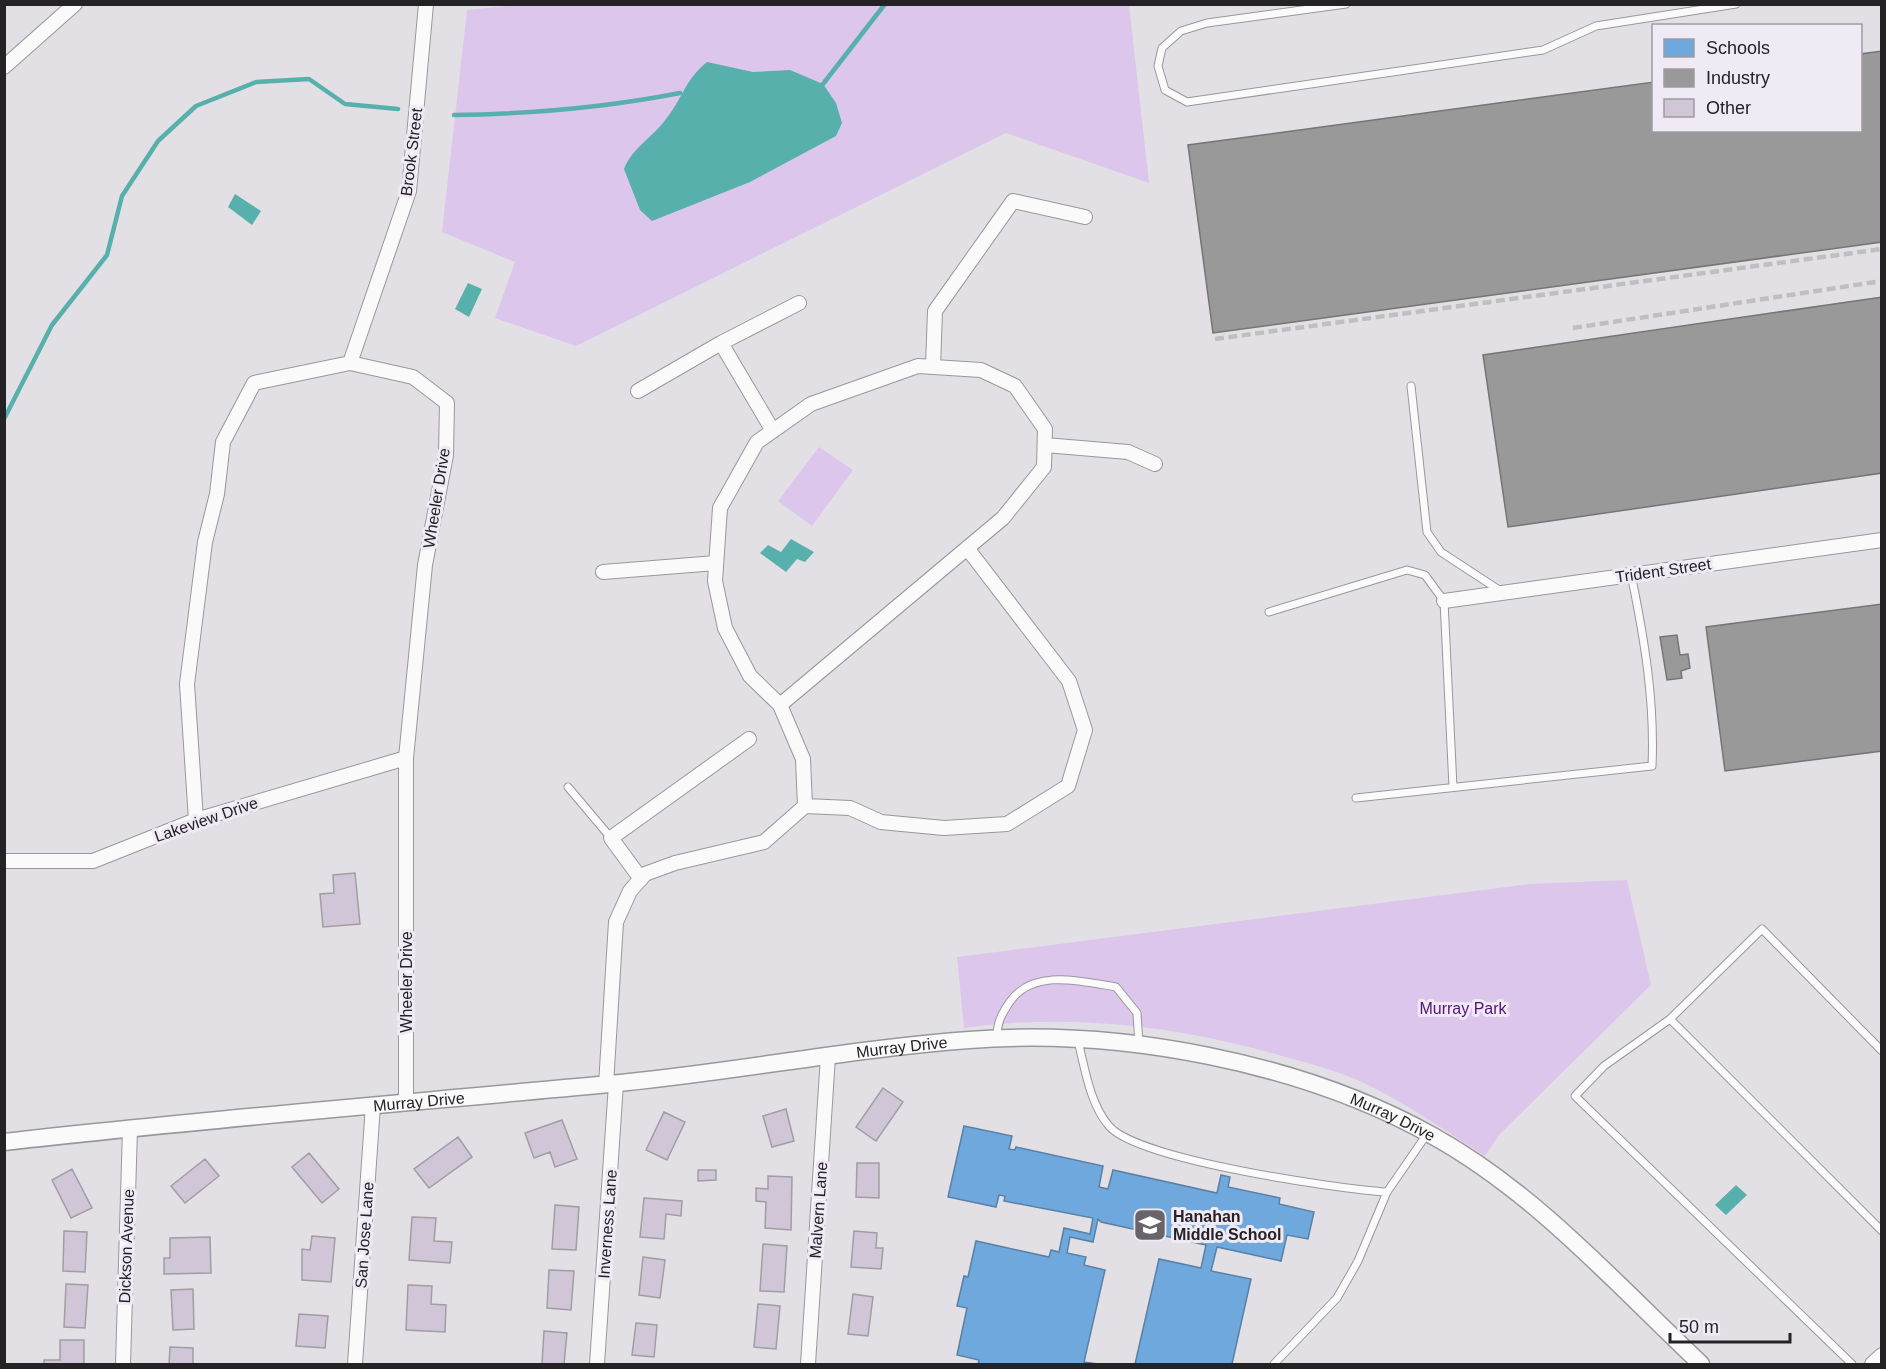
<svg xmlns="http://www.w3.org/2000/svg" width="1886" height="1369" viewBox="0 0 1886 1369" font-family="Arial,sans-serif">
<style>
.green{fill:#dcc6ec}
.water{fill:#57b0ab}
.schools{fill:#6fa8dc;stroke:#5980a5;stroke-width:1.5}
.industry{fill:#999;stroke:#767576;stroke-width:1.5}
.lines{fill:none;stroke-linecap:round;stroke-linejoin:round}
.stream{stroke:#57b0ab;stroke-width:4.5}
.building{fill:#d0c6d8;stroke:#a09ea2;stroke-width:1.5}
.service-casing{stroke:#99979b;stroke-width:9}
.minor-casing{stroke:#99979b;stroke-width:16}
.tertiary-casing{stroke:#99979b;stroke-width:19}
.service{stroke:#fbfafb;stroke-width:7}
.minor{stroke:#fbfafb;stroke-width:14}
.tertiary{stroke:#fbfafb;stroke-width:16}
.rail{stroke:#bfbfc0;stroke-width:4.5;stroke-dasharray:9 4.5;stroke-linecap:butt}
.labels{text-anchor:middle;stroke-width:6;stroke-linejoin:round;paint-order:stroke}
.street-label{font-size:16px;fill:#252226;stroke:#f0eaf5}
.park-label{font-size:16px;fill:#551277;stroke:#f0eaf5}
.poi-label{font-size:16px;font-weight:bold;fill:#252226;stroke:#f0eaf5;text-anchor:start}
</style>
<rect width="100%" height="100%" fill="#e3e0e5"/>
<!-- green -->
<path class="green" d="M526,4L1129,5L1149,183L1006,133L576,346L495,318L515,262L442,232L467,10Z
M819,447L853,470L812,526L778,501Z
M1627,880L1651,985L1499,1135L1485,1156C1447,1132 1409,1105 1368,1085C1342,1072 1311,1064 1282,1056C1178,1026 1071,1013 964,1028L957,957L1529,884Z"/>
<!-- water -->
<path class="water" d="M707,62L753,72L790,70L823,84L836,103L842,123L836,136L750,182L652,221L640,210L624,169C632,148 653,137 666,119C683,98 684,81 707,62Z
M235,194L261,211L252,225L228,207Z
M468,283L482,289L469,317L455,309Z
M791,539L814,552L805,562L797,559L786,572L760,553L768,545L781,552Z
M1736,1185L1747,1195L1726,1215L1715,1205Z"/>
<!-- schools -->
<path class="schools" d="M964,1126L1012,1136L1009,1149L1015,1150L1016,1147L1103,1166L1099,1187L1108,1189L1113,1170L1217,1193L1221,1175L1230,1177L1228,1187L1280,1198L1279,1204L1314,1212L1308,1239L1287,1235L1281,1261L1217,1247L1211,1271L1251,1279L1232,1364H1135L1159,1259L1201,1268L1206,1245L1101,1222L1098,1219L1093,1242L1070,1237L1067,1253L1086,1257L1084,1265L1105,1270L1084,1362L1098,1364H978L979,1360L957,1355L967,1308L957,1306L964,1276L968,1277L976,1241L1049,1257L1051,1250L1059,1252L1064,1228L1090,1234L1093,1218L1004,1201L1005,1196L999,1195L996,1207L948,1197Z"/>
<!-- industry -->
<path class="industry" d="M1882,51V242L1213,333L1188,145L1654,82V130H1860V54Z
M1882,297V473L1508,527L1483,355Z
M1882,604V751L1725,771L1706,627Z
M1677,635L1680,655L1688,654L1690,668L1681,671L1682,678L1667,680L1660,637Z"/>
<g class="lines">
<!-- stream -->
<path class="stream" d="M823,84L885,4
M454,115C532,114 603,108 680,93
M4,419L52,325L107,255L122,196L158,141L196,106L256,82L309,79L345,104L398,109"/>
</g>
<!-- building -->
<path class="building" d="M355,873L360,924L323,927L320,894L334,893L333,875Z
M883,1088L903,1102L876,1141L856,1127Z
M786,1109L794,1141L772,1147L763,1116Z
M664,1112L685,1122L667,1160L646,1150Z
M562,1120L577,1159L555,1167L550,1152L534,1158L525,1133Z
M458,1137L472,1157L429,1188L414,1169Z
M309,1153L339,1189L322,1203L292,1167Z
M205,1159L219,1176L185,1203L171,1186Z
M857,1163H879V1198L856,1197Z
M72,1169L92,1208L71,1218L52,1180Z
M698,1170H716V1180L698,1181Z
M768,1176L792,1177L791,1230L765,1228L766,1202L756,1201V1188L768,1189Z
M644,1198L682,1201L681,1216L666,1214L664,1239L640,1237Z
M555,1205L579,1207L576,1250L552,1249Z
M412,1217L436,1218L434,1241L452,1242L450,1263L409,1260Z
M64,1231L87,1232L85,1272L63,1271Z
M854,1231L877,1233L876,1248H883L881,1269L851,1267Z
M312,1236L335,1238L331,1282L302,1280V1249L310,1250Z
M210,1237L211,1273L164,1274V1258H170V1238Z
M763,1244L787,1246L784,1292L760,1291Z
M643,1257L665,1260L660,1298L639,1295Z
M549,1270L574,1271L571,1310L547,1308Z
M66,1284L88,1285L85,1328L64,1327Z
M408,1285L432,1286L431,1304L446,1305L445,1332L406,1330Z
M193,1289L194,1329L173,1330L171,1290Z
M853,1294L873,1297L868,1336L848,1334Z
M758,1304L780,1306L776,1349L754,1347Z
M299,1314L328,1316L325,1348L296,1346Z
M636,1323L657,1325L654,1357L632,1355Z
M544,1331L567,1333L564,1364H542Z
M60,1340H84V1364H44V1360H60Z
M170,1347L193,1348V1364H169Z"/>
<g class="lines">
<defs>
<path id="service" d="M1346,4L1207,23L1181,31L1162,48L1158,66L1165,90L1187,102L1543,50L1596,26L1736,4
M1411,386L1427,532L1441,552L1502,592
M1269,612L1407,570L1425,575L1444,601L1453,787
M568,787L611,838
M1356,798L1652,766C1655,701 1644,637 1631,574
M1670,1019L1604,1066L1575,1096L1852,1364
M997,1037C997,1023 1001,1015 1009,1003C1032,968 1081,981 1116,987L1137,1013L1139,1045
M1078,1041C1085,1069 1090,1104 1109,1126C1138,1160 1338,1189 1387,1192L1427,1134
M1882,1051L1762,929L1670,1019L1882,1231
M1274,1364L1337,1298L1358,1261L1387,1192"/>
<path id="minor" d="M4,67L75,4
M350,363L409,191L426,4
M918,366L981,370L1015,386L1045,429L1044,467L1003,518L780,705L750,676L725,628L715,581L720,508L757,442L811,404Z
M933,367L935,311L1013,201L1085,217
M638,391L721,343
M773,431L721,343L799,303
M1045,445L1128,452L1155,464
M603,572L716,563
M1444,601L1882,540
M780,705L803,759L805,806
M196,820L187,684L205,542L217,494L223,442L254,383L350,363L413,377L447,403L446,455L425,565L406,758V1102
M4,861H93L196,820L406,758
M641,879L611,838L749,739
M606,1085L616,922L630,891L645,874L675,863L764,842L805,806L850,808L881,822L944,828L1007,824L1068,786L1085,730L1069,681L967,548
M123,1364L130,1128
M355,1364L373,1105
M597,1364L616,1084
M808,1364L828,1056
M1872,1364L1882,1355"/>
<g id="tertiary">
<path id="s1" d="M4,1142C206,1119 407,1103 609,1084C729,1073 848,1049 969,1040C1119,1028 1301,1062 1433,1136C1536,1193 1617,1285 1701,1364"/>
</g>
</defs>
<!-- service casing -->
<use href="#service" class="service-casing"/>
<!-- minor casing -->
<use href="#minor" class="minor-casing"/>
<!-- tertiary casing -->
<use href="#tertiary" class="tertiary-casing"/>
<!-- service -->
<use href="#service" class="service"/>
<!-- minor -->
<use href="#minor" class="minor"/>
<!-- tertiary -->
<use href="#tertiary" class="tertiary"/>
<!-- rail -->
<path class="rail" d="M1573,328L1882,281
M1215,339L1882,249"/>
</g>
<!-- icons -->
<defs>
<symbol id="school-square" viewBox="-11 -11 22 22"><rect x="-9" y="-9" width="18" height="18" rx="4" fill="#686469" stroke="#f0eaf5"/><path d="M0-5L7-2L0 1L-7-2ZM-4 1L0 2.5L4 1V4Q0 6-4 4Z" fill="#fff"/></symbol>
</defs>
<g fill-rule="evenodd">
<use href="#school-square" x="1131" y="1206" width="38" height="38"/>
</g>
<g class="labels">
<!-- street labels -->
<g class="street-label">
<text transform="translate(411 152) rotate(-83)" y="6">Brook Street</text>
<text transform="translate(436 498) rotate(-81)" y="6">Wheeler Drive</text>
<text transform="translate(1663 570) rotate(-8)" y="6">Trident Street</text>
<text transform="translate(206 819) rotate(-19)" y="6">Lakeview Drive</text>
<text transform="translate(406 982) rotate(-90)" y="6">Wheeler Drive</text>
<text dy="6" stroke="none"><textPath href="#s1" startOffset="903">Murray Drive</textPath></text>
<text dy="6" stroke="none"><textPath href="#s1" startOffset="417">Murray Drive</textPath></text>
<text dy="6" stroke="none"><textPath href="#s1" startOffset="1406">Murray Drive</textPath></text>
<text transform="translate(818 1210) rotate(-86)" y="6">Malvern Lane</text>
<text transform="translate(607 1224) rotate(-86)" y="6">Inverness Lane</text>
<text transform="translate(364 1235) rotate(-86)" y="6">San Jose Lane</text>
<text transform="translate(126 1246) rotate(-88)" y="6">Dickson Avenue</text>
</g>
<!-- park labels -->
<g class="park-label">
<text x="1463" y="1014">Murray Park</text>
</g>
<!-- poi labels -->
<g class="poi-label">
<text x="1173" y="1222">Hanahan<tspan x="1173" dy="18">Middle School</tspan></text>
</g>
</g>
<!-- border -->
<rect width="1886" height="1369" fill="none" stroke="#252226" stroke-width="12"/>
<!-- legend -->
<rect x="1652" y="24" width="210" height="108" fill="#f0eaf5" stroke="#9f9aa2" stroke-width="1.5"/>
<rect x="1664" y="39" width="30" height="18" fill="#6fa8dc" stroke="#9f9aa2" stroke-width="1.5"/>
<text x="1706" y="54" font-size="18" fill="#252226">Schools</text>
<rect x="1664" y="69" width="30" height="18" fill="#999999" stroke="#9f9aa2" stroke-width="1.5"/>
<text x="1706" y="84" font-size="18" fill="#252226">Industry</text>
<rect x="1664" y="99" width="30" height="18" fill="#d0c6d8" stroke="#9f9aa2" stroke-width="1.5"/>
<text x="1706" y="114" font-size="18" fill="#252226">Other</text>
<!-- scale -->
<path d="M1670 1333v9h120v-9" fill="none" stroke="#252226" stroke-width="3"/>
<text x="1679" y="1333" font-size="18" fill="#252226" stroke="#f0eaf5" stroke-width="4.5" paint-order="stroke">50 m</text>
</svg>
